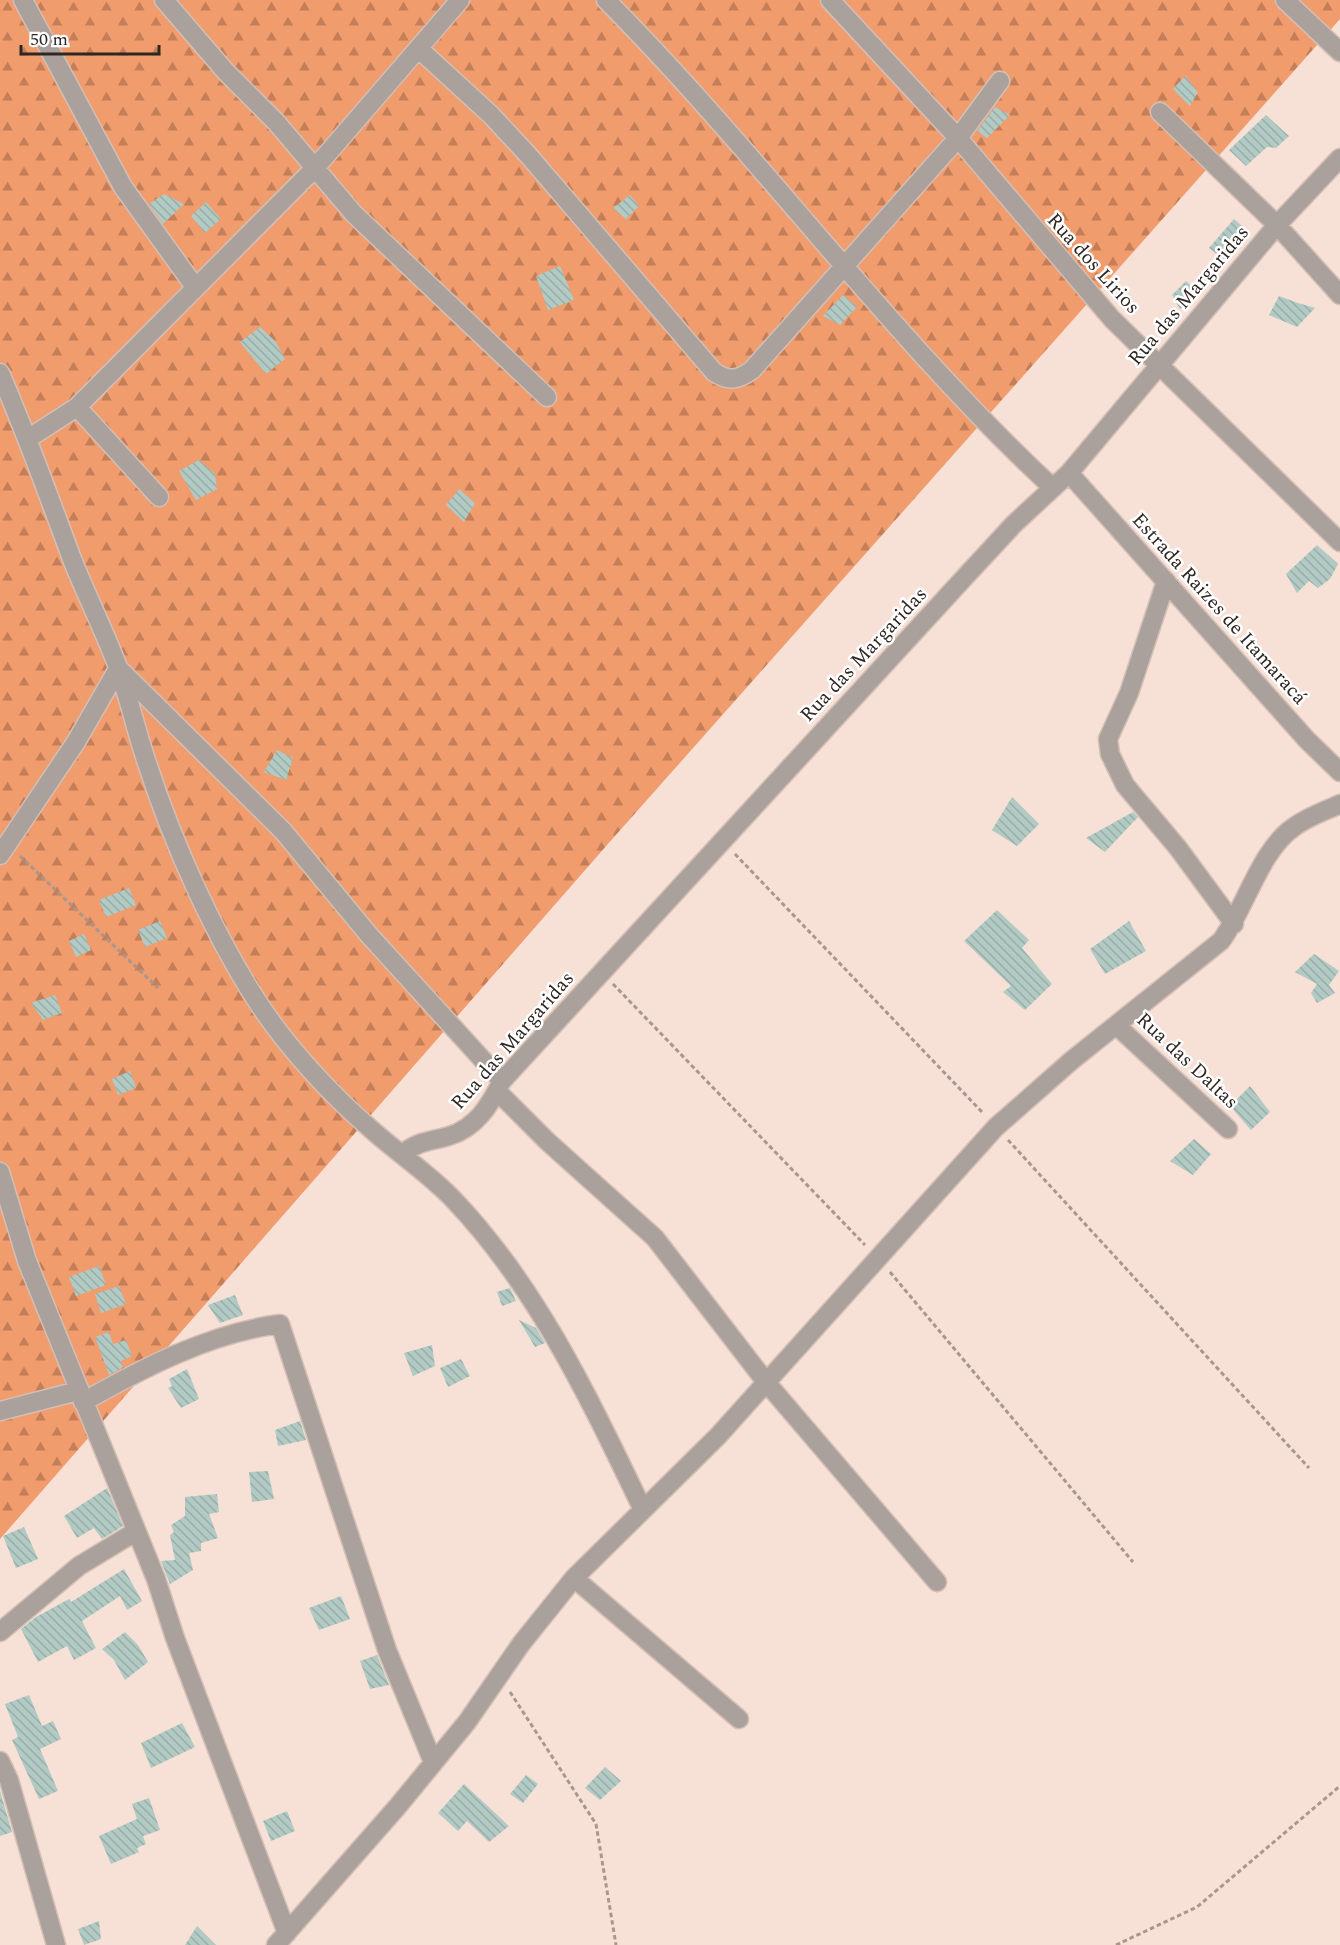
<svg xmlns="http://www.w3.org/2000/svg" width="1340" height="1945" viewBox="0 0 1340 1945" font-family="Spectral,serif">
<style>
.forest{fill:url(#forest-firs)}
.building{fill:url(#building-back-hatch)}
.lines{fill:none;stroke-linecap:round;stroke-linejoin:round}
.street-casing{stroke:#d3bfb5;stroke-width:21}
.path{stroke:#a8978f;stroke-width:3;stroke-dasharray:4.5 3;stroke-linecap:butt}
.street{stroke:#aba19c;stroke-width:18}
.labels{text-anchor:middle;stroke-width:5;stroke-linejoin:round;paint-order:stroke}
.street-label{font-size:20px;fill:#2f2722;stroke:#fff}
</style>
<defs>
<pattern id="forest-firs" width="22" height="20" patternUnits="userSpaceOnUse" patternTransform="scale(1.5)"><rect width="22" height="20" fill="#f19c6d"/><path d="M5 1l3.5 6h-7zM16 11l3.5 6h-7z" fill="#c47f59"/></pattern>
<pattern id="building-back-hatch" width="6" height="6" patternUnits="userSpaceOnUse" patternTransform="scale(1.5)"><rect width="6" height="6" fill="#b1cbc4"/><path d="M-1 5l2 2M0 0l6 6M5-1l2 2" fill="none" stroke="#99aea8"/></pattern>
</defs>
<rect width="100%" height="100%" fill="#f7e0d5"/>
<!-- forest -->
<path class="forest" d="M0,0H1340V19L607,845L0,1539Z"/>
<!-- building -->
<path class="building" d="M1185,76L1198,92L1190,106L1173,89Z
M995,107L1010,115L987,138L977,131Z
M1266,115L1289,136L1276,148L1267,147L1246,166L1229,150Z
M164,194L184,204L163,224L149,204Z
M630,195L639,206L626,219L613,208Z
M206,202L221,219L205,233L191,216Z
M1234,219L1249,232L1226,261L1209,248Z
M560,266L574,300L548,310L536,276Z
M1186,281L1198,292L1180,309L1172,295Z
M843,295L857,307L840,325L823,316Z
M1279,296L1298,303L1315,308L1297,327L1269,315Z
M260,327L276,342L285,359L266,374L240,342Z
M199,460L215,474L217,489L196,500L179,471Z
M459,489L475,503L464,522L446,505Z
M1317,545L1338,564L1330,579L1318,588L1309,581L1297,593L1286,574Z
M277,750L293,758L286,780L264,772Z
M1012,797L1039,824L1017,846L992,830Z
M1133,812L1138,817L1105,852L1086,838Z
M129,888L136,905L106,917L99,900Z
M997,910L1029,940L1022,948L1052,984L1025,1010L1003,992L1011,986L964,941Z
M160,921L167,938L145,947L138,930Z
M1129,921L1146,951L1105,974L1090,949Z
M84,934L91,950L76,957L69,941Z
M1314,954L1339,971L1329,985L1335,993L1317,1003L1311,993L1317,984L1295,972Z
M55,995L62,1013L43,1020L31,1003Z
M130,1071L136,1088L118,1095L112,1079Z
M1250,1086L1270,1112L1251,1130L1230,1106Z
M1194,1139L1211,1154L1193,1175L1170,1161Z
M99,1266L106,1285L76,1296L69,1277Z
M119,1286L126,1304L101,1313L95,1294Z
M510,1288L516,1301L502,1306L497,1292Z
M235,1295L243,1315L220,1323L208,1305Z
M519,1320L536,1328L545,1343L535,1347Z
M109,1332L113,1344L126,1340L132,1356L121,1361L123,1367L109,1375L95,1337Z
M432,1345L435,1366L413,1376L404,1353Z
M461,1359L470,1376L448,1387L440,1368Z
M187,1369L199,1399L181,1408L168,1388L172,1386L169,1379Z
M300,1421L306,1440L278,1446L275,1430Z
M268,1471L274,1499L252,1502L249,1472Z
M107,1488L123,1526L102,1539L94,1528L77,1538L64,1516Z
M217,1494L219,1512L209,1514L218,1538L201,1543V1551L189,1553L193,1570L170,1584L161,1561L175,1560L170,1535L174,1532L171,1525L185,1516V1497Z
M24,1527L38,1559L16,1568L3,1536Z
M124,1569L142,1601L127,1610L120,1596L82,1621L96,1648L74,1660L67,1646L38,1662L21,1629L36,1617L69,1599L71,1602Z
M341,1596L350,1619L319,1630L309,1608Z
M125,1632L138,1645L148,1662L125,1680L114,1660L102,1649Z
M377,1655L389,1685L370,1689L360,1661Z
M29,1695L42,1726L53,1721L61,1739L40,1749L58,1791L39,1799L12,1740L18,1737L5,1704Z
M182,1723L195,1747L151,1768L141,1743Z
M605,1767L621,1781L600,1800L585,1788Z
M526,1775L538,1784L523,1803L510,1794Z
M464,1784L509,1826L489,1842L467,1821L458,1831L438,1813Z
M0,1791L12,1832L0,1836Z
M149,1798L160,1830L143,1836L146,1844L137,1848L139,1852L111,1864L99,1836L137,1819L132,1804Z
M287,1811L295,1831L271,1841L263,1821Z
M99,1921L101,1939L84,1945L78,1929Z
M197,1926L216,1945H185Z"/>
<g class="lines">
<defs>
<path id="street" d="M23,0L123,187L195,287
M164,0L226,72L276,122L354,214L547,397
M606,0C762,157 891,338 1053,488
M830,0L958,138L1112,319L1340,542
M1285,0L1340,52
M419,49L491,115L529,156L714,372C729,382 738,380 752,370L958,138L1000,81
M1160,112L1277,225L1340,295
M0,373C27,435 49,497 72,559C87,597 105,632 119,670C130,702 137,734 148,766C173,843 213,933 257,1001C286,1046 331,1095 372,1130C399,1154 428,1173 453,1199C538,1288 590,1400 643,1510
M77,407L159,497
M29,438L77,407L315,168L460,0
M1069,473L1307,740L1340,772
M1166,581L1129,693L1108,739L1110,754L1125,785L1178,848L1234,924
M120,670L283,831L369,935L502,1081
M0,855L76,742L118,669
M1116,1025L1228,1129
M497,1091L547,1141L655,1238L766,1382L937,1582
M402,1154C420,1140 429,1142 449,1136C476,1128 490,1105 502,1081L964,578L1014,524L1069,473L1277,225L1340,158
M0,1172L27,1261L156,1579L175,1638L287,1933
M83,1402C143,1368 210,1333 280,1324L387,1650L433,1762
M0,1411L78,1391
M574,1578L739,1719
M0,1632L79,1566L135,1532
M0,1761L9,1780L56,1945
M276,1945L398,1806L467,1722L521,1644L574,1578L718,1436L996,1127L1071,1061L1221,941C1246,907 1260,850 1294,827C1307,817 1325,811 1340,804"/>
</defs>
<!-- street casing -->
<use href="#street" class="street-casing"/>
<!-- path -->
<path class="path" d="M735,854L983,1113
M20,856L158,988
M613,984L865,1245
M1008,1140L1309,1468
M890,1272L1133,1562
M510,1692L596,1824L616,1945
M1116,1945L1197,1907L1340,1786"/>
<!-- street -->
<use href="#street" class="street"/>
</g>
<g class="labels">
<!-- street labels -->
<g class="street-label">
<text transform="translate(1094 263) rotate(48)" y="7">Rua dos Lirios</text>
<text transform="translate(1188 295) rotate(-50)" y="7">Rua das Margaridas</text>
<text transform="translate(1220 608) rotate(48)" y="7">Estrada Raizes de Itamaracá</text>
<text transform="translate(863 654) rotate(-47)" y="7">Rua das Margaridas</text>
<text transform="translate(512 1040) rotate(-49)" y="7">Rua das Margaridas</text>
<text transform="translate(1188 1060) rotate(43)" y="7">Rua das Daltas</text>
</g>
</g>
<!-- scale -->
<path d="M21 45v9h138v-9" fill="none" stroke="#2f2722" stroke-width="3"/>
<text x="30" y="45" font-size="18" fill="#2f2722" stroke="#ffffff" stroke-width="4.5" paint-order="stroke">50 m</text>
</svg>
